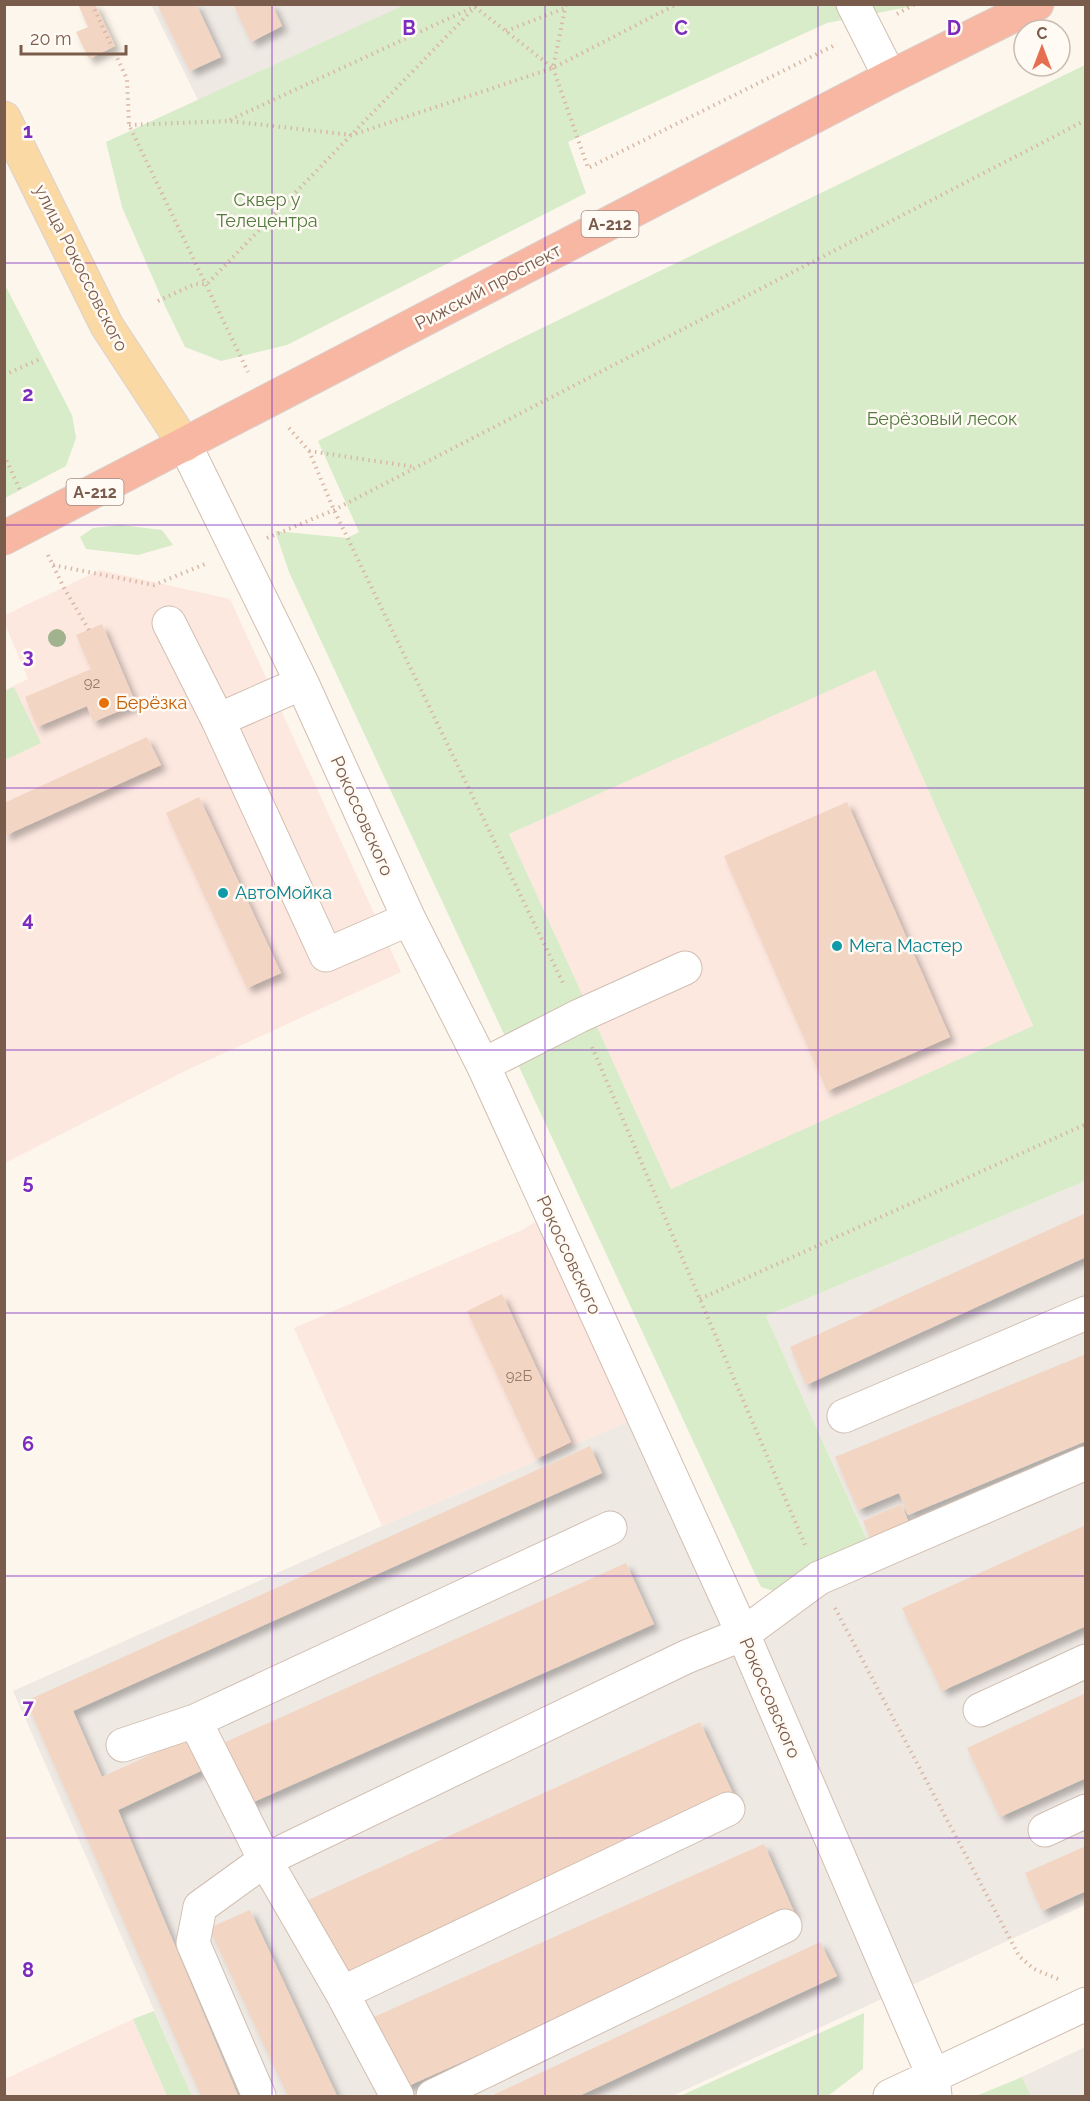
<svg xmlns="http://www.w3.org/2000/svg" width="1090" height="2101" viewBox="0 0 1090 2101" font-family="Raleway,sans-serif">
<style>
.commercial{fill:#fde8e0}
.industrial{fill:#efe9e4}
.green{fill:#d8ecc9;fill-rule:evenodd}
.building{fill:#f3d5c3;filter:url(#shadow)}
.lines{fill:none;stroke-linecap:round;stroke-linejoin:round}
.minor-casing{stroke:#d1beb0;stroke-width:35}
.major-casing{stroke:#dad1cd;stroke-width:35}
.highway-casing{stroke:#dad1cd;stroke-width:35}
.path{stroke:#d9b8a5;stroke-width:4;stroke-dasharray:1.5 4.5;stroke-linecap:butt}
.minor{stroke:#fff;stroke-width:33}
.major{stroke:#fbd9a5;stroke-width:33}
.highway{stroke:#f7b7a3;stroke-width:33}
.tree{fill:#a0b28e}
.grid{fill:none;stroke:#7b2cbf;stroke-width:1.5;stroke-opacity:0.55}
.food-dot{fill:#e8710a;stroke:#fffaf3;stroke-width:2}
.culture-dot{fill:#0f9aa8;stroke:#fffaf3;stroke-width:2}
.labels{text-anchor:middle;stroke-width:5;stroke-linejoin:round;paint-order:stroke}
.number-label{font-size:15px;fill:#987a6a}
.shield{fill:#fffaf3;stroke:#a28b7f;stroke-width:1.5}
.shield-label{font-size:16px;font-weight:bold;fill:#7a5c4d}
.park-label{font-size:18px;fill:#537a41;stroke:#fffaf3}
.street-label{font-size:18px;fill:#7a5c4d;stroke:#fffaf3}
.food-label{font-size:18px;fill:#c56008;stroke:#fffaf3;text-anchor:start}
.culture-label{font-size:18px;fill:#0d838f;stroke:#fffaf3;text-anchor:start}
.grid-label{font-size:20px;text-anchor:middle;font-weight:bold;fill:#7b2cbf;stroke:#fffaf3;stroke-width:5;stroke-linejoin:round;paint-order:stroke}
</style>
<defs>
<filter id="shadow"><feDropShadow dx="5.5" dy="5.5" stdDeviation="3" flood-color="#0004"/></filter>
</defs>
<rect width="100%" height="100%" fill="#fdf6ec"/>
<!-- commercial -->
<path class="commercial" d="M100,570L230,599L401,972L187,1070L5,1163V690L28,679L5,624V615Z
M875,669L1033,1027L671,1189L509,834Z
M540,1219L630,1421L382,1526L294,1328L522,1230Z
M133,2019L167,2096H5V2079Z"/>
<!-- industrial -->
<path class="industrial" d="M410,4L201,106L151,5Z
M1085,1181V1905L672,2096H192L13,1691L382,1526L630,1421L725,1623L875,1556L766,1316Z
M1085,2047V2096H1031L1022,2077Z"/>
<!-- green -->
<path class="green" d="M404,5H918L827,23L568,142L586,193L287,345L221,361L185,347L165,306L122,207L106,142Z
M1085,65V1181L766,1316L875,1557L788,1596L761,1587L289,572L275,531L347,538L359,532L318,441L509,344ZM875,670L1033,1026L671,1189L509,834Z
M4,283L72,415L76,438L66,466L5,498Z
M121,525L162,530L173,545L138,555L86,549L80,537L93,528Z
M14,687L41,743L5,760V691Z
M154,2011L192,2096H167L133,2019Z
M864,2013L863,2069L828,2096H680Z
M1022,2077L1031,2096H976Z"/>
<!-- building -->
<path class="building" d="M78,4H95L115,46L89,59L76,32L88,27Z
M157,4H196L221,57L190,71Z
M233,4H272L282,26L251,42Z
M102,624L136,704L93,722L87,706L37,727L25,697L91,669L76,635Z
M147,737L161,765L4,836V803Z
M199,797L281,973L247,988L166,813Z
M847,802L950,1037L827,1091L724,856Z
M1086,1213V1257L806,1385L790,1347Z
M502,1294L571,1442L536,1459L467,1311Z
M1086,1354V1441L908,1515L899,1493L858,1510L835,1457Z
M590,1446L602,1473L73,1711L102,1777L191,1736L207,1768L118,1810L238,2096H201L26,1701Z
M901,1504L913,1532L875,1549L863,1521Z
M1086,1525V1626L942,1691L902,1608Z
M626,1563L654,1624L249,1804L221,1744Z
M1086,1693V1778L1000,1817L967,1748Z
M700,1722L735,1798L341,1978L306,1901Z
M764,1844L795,1914L399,2090L367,2020Z
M1086,1846V1891L1042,1911L1025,1873Z
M250,1910L337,2096H288L209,1928Z
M820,1942L837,1976L579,2096H491Z"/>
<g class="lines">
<defs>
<path id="minor" d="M853,4L890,77
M185,445L302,683L409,919L483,1065L743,1634L933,2075L935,2096
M169,623L218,720
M302,683L218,720L326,955L409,919
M483,1065L579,1016L685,968
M844,1416L1086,1313
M980,1710L1086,1661
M195,1721L265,1860L342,1993L397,2096
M123,1745L195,1721L610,1528
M1045,1830L1086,1811
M342,1993L728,1809
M259,2096L193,1943L200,1907L265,1860L686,1657L743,1634L819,1578L1086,1463
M433,2096L785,1926
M890,2096L1086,2004"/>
<path id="major" d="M4,118L107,326L185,445"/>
<path id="highway" d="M4,538L890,77L1037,4"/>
</defs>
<!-- minor casing -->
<use href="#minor" class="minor-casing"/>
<!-- major casing -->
<use href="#major" class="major-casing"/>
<!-- highway casing -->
<use href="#highway" class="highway-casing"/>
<!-- path -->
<path class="path" d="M92,4L127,79L129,125L248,372
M897,14L915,4
M506,31L565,8
M553,68L588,168L837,44
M230,120L480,4
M129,125L229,121L352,135L553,68L677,4
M158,301L195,284H207L475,7L553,68L566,4
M4,375L40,359
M289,428L309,451L334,510L564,985
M309,451L415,467
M4,455L20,490
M267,538L334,510L1086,120
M48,555L64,588L89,630
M53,565L154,585L205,564
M592,1047L806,1547
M700,1299L1086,1124
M835,1608L1019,1956L1034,1969L1058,1979"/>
<!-- minor -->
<use href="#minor" class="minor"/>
<!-- major -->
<use href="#major" class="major"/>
<!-- highway -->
<use href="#highway" class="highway"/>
</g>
<!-- trees -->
<circle class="tree" cx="57" cy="638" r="9"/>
<!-- grid -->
<path class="grid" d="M272,4V2096M545,4V2096M818,4V2096M4,263H1086M4,525H1086M4,788H1086M4,1050H1086M4,1313H1086M4,1576H1086M4,1838H1086"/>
<!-- markers -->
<circle class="food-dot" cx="104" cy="703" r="6"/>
<g class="culture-dot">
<circle cx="223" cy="893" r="6"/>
<circle cx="837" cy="946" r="6"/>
</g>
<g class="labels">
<!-- number labels -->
<g class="number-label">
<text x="92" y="688">92</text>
<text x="519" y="1381">92Б</text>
</g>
<!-- shield labels -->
<g class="shield">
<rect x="581.5" y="211" width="57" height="26" rx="4.5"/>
<rect x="66.5" y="479" width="57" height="26" rx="4.5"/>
</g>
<g class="shield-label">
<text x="610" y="230">А-212</text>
<text x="95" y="498">А-212</text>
</g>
<!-- park labels -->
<g class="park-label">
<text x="267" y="206">Сквер у<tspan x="267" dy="21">Телецентра</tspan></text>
<text x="942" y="425">Берёзовый лесок</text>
</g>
<!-- street labels -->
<g class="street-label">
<text transform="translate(81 268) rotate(63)" y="6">улица Рокоссовского</text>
<text transform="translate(488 287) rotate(-28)" y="6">Рижский проспект</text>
<text transform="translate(362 816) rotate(66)" y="6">Рокоссовского</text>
<text transform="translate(569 1255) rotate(65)" y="6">Рокоссовского</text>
<text transform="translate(770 1698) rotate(67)" y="6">Рокоссовского</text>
</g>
<!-- food labels -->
<g class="food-label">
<text x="116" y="709">Берёзка</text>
</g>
<!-- culture labels -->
<g class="culture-label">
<text x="235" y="899">АвтоМойка</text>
<text x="849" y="952">Мега Мастер</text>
</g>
</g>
<g class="grid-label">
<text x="409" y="35">B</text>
<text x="681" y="35">C</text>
<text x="954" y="35">D</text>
<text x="28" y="138">1</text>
<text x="28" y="401">2</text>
<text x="28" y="663">3</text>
<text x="28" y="926">4</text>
<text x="28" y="1189">5</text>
<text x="28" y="1451">6</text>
<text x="28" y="1714">7</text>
<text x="28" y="1977">8</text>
</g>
<!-- border -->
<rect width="1090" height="2101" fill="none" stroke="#7a5c4d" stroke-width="12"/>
<!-- north arrow -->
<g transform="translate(1042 48)"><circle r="28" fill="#fffaf3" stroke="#cabbb1" stroke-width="1.5"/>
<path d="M0-4.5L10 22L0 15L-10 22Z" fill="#e76f51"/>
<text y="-9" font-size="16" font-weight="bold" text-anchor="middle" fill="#7a5c4d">С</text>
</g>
<!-- scale -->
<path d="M21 45v9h105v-9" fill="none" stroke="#7a5c4d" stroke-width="3"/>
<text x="30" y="45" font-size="18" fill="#7a5c4d" stroke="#fffaf3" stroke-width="4.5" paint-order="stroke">20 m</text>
</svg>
